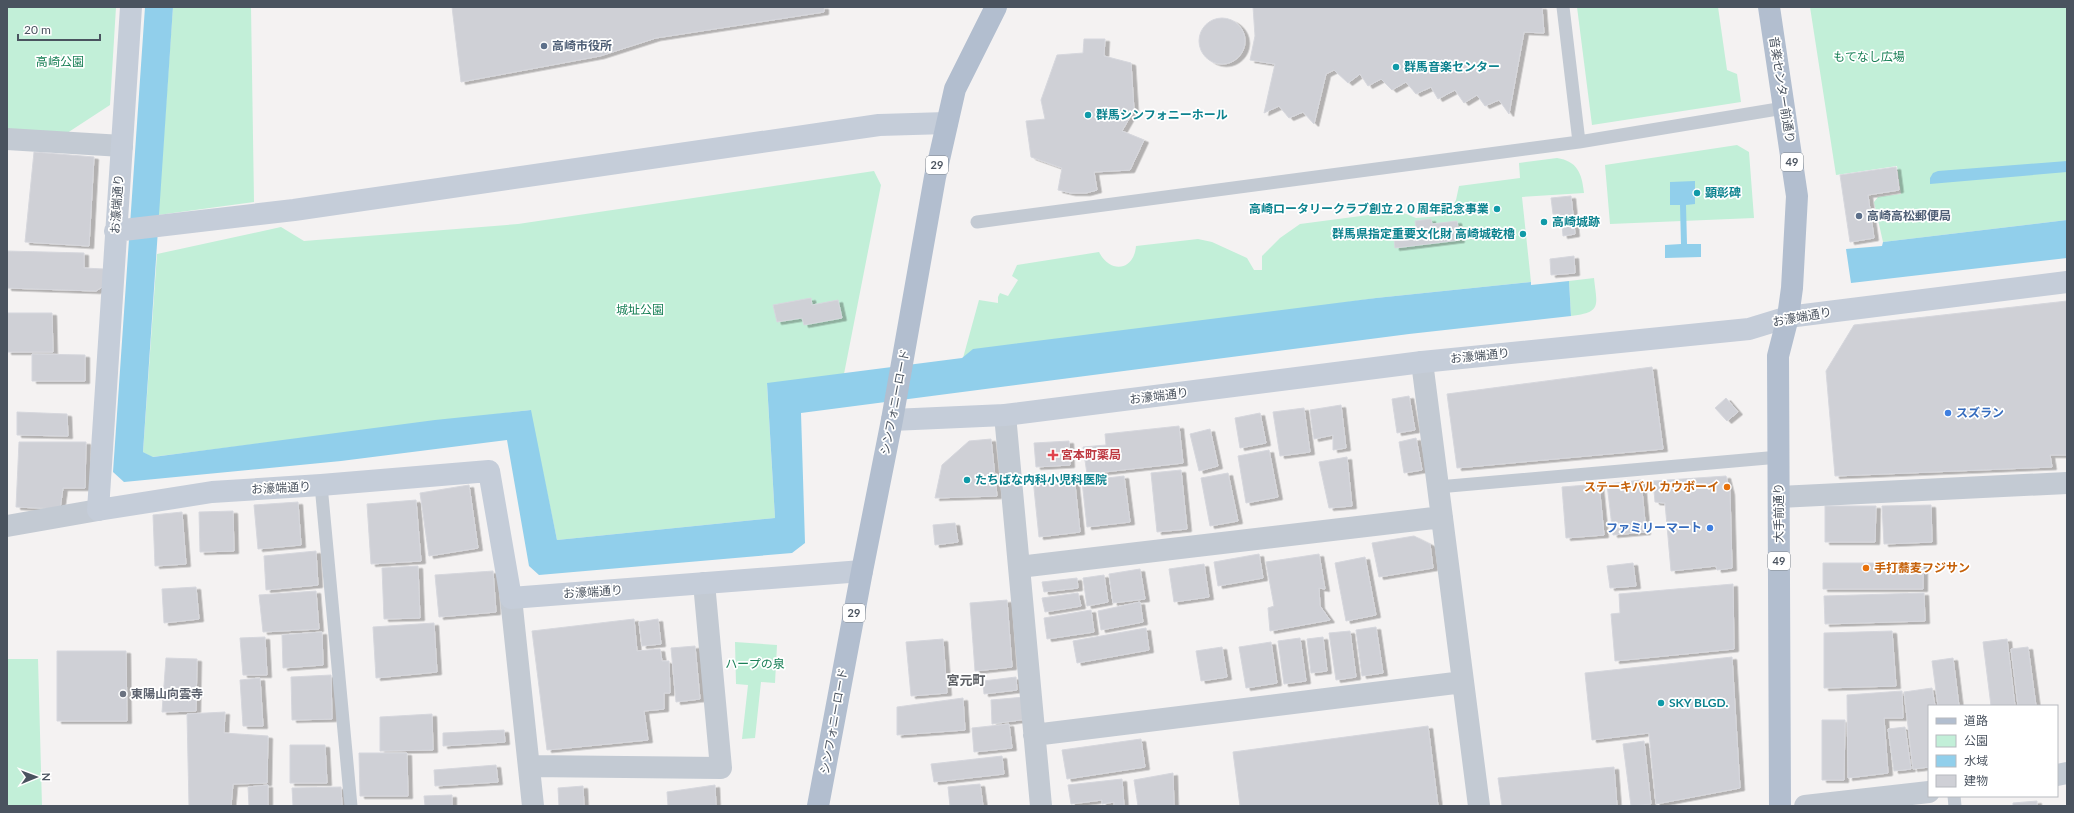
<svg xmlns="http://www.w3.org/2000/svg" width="2074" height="813" viewBox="0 0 2074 813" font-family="Lato,'Noto Sans JP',sans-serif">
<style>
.green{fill:#c2efd8}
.water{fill:#91cfeb}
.building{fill:#cfd0d6;stroke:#d6d7dd;filter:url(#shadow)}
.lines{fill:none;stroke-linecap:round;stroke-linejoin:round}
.lane{stroke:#c3cad3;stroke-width:13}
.street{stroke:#c3cad3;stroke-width:22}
.secondary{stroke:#c5cdd9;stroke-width:22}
.primary{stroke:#b2becf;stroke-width:22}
.service-dot{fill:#5c6f8a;stroke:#fff;stroke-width:1.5}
.culture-dot{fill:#0f9aa8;stroke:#fff;stroke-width:1.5}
.shop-dot{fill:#3f7fe0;stroke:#fff;stroke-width:1.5}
.health-dot{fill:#e0444e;stroke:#fff;stroke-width:1.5}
.food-dot{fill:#e8710a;stroke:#fff;stroke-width:1.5}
.worship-dot{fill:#6b7280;stroke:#fff;stroke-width:1.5}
.labels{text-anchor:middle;stroke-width:3.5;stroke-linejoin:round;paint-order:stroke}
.shield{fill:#fff;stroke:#80878f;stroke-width:1}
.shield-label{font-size:11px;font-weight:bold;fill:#4a535f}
.service-label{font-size:12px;font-weight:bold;fill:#4e5e75;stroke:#fff;text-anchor:start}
.park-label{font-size:12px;fill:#1a8057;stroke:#fff}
.culture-label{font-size:12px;font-weight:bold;fill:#0d838f;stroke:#fff;text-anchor:start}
.street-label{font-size:12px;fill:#4a535f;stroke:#fff}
.shop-label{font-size:12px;font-weight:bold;fill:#366cbe;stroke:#fff;text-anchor:start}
.health-label{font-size:12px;font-weight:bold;fill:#be3a42;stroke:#fff;text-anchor:start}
.food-label{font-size:12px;font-weight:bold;fill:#c56008;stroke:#fff;text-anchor:end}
.worship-label{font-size:12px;font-weight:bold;fill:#5b616d;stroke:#fff;text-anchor:start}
.neighbourhood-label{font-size:13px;font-weight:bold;fill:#5e6166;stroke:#fff}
</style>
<defs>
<filter id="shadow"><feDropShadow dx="4.5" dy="2.5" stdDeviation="0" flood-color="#0004"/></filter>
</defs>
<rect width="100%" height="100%" fill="#f4f2f2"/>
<!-- green -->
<path class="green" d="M7,7H116L110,105L61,137L7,133Z
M173,7H251L254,202L158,215Z
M1577,7H1718L1727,70L1737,74L1741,102L1592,125Z
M1810,7H2067V220L1883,242L1874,202L1878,197L1901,194L1897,166L1836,175Z
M1737,145L1749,152L1754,218L1610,224L1605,165Z
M1557,158C1577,161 1582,173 1584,193L1522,197L1531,282L1376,298L963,358L979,300L998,303V297L1000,293L1008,296L1018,280L1012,276L1017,265L1099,252C1110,274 1134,271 1136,246L1198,239L1212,242L1247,258L1254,270H1262V256L1280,238L1300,224L1399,211L1416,218L1439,216L1449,212L1456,200L1459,186L1520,178L1519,163Z
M874,171L881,185L844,374L767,384L775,518L557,540L530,410L152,457L143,452L157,254L281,227L304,241L518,224Z
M1594,278C1597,306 1602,312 1571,316L1569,281Z
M735,642L777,645L775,683L761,682L755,738L742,739L748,685L736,684Z
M7,659H38L42,806H7Z"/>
<!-- water -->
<path class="water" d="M145,7H173L143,452L153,457L435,420L531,410L557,540L775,518L767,383L962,358L973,349L1376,298L1531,282V285L1569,281L1571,316L1409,334L801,413L805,543L792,553L539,575L529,566L507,440L341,461L124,482L113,472Z
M2067,161V172L1930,184V178L1933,173L1938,171Z
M1695,181V204L1686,205L1687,244H1701V257L1665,258V245L1681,244L1680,205H1670V182Z
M2067,220V258L1851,283L1846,249L1882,246L1883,242Z"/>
<!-- building -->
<path class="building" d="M452,7H824V12L656,38L600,56L461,82Z
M1253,7H1542L1544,33L1524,32L1509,114L1499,100L1485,106L1477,95L1464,103L1455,90L1438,99L1431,87L1416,94L1406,82L1392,90L1381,79L1368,86L1360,74L1348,83L1334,70L1326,74L1314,124L1303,112L1289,118L1279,106L1264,113L1275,64L1250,60L1255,36Z
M1199 41a23 23 0 1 1 46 0a23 23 0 1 1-46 0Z
M1084,39H1105L1104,56L1131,63L1134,110L1122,131L1144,140L1130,170L1094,172L1097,190L1086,193H1071L1058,190L1062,168L1031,157L1026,121L1045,119L1041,100L1057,55L1083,53Z
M34,152L94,157L89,246L25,242Z
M1896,167L1899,190L1868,195L1874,238L1850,242L1840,175Z
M1571,196L1575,234L1563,236L1561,214H1553L1551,198Z
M1431,219L1432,224L1457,221L1460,240L1395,248L1393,230L1416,228L1415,221Z
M7,251L84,253V268L104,269L105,285L96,291L7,288Z
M1574,256L1575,273L1551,275L1550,259Z
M811,298L812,305L838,300L842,318L804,325L802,318L777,322L773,305Z
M2067,301V455H2050L2052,467L1835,476L1826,371L1854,325Z
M7,313H52L53,352H7Z
M32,354L85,355V381H32Z
M1652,367L1663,449L1457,468L1447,394Z
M1409,396L1415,430L1397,433L1392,399Z
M1726,398L1738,412L1727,421L1715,408Z
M1341,405L1346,448L1333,450V435L1314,439L1310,410Z
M1304,408L1310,452L1280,456L1273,412Z
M17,412L67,414L68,436L17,435Z
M1260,413L1266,443L1240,448L1235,418Z
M1179,426L1183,463L1087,474L1083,447L1106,445L1105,434Z
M1210,429L1218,466L1199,471L1190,434Z
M1416,438L1422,470L1404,473L1399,442Z
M991,439L997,496L935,498L942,465L969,441Z
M1069,441L1070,465L1036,467L1034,443Z
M19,442H86L85,488H63L60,509L16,507Z
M1269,450L1278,497L1246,503L1238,456Z
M1347,457L1352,506L1329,508L1319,462Z
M1181,470L1187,529L1157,532L1151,473Z
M1228,473L1238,521L1210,526L1201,478Z
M1074,475L1080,532L1039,537L1033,479Z
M1124,476L1130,522L1087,527L1082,481Z
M1726,476L1730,492L1732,568L1717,570L1716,566L1671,571L1665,503L1655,502L1653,481Z
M1641,480L1646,532L1613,535L1607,484Z
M1599,484L1604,535L1566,538L1562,487Z
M469,485L478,548L429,556L420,493Z
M416,500L421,561L371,564L367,504Z
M298,502L301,545L258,549L254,505Z
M1931,505L1932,542L1884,544L1882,506Z
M1825,506H1876L1875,542H1825Z
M233,511L234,551L200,552L199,512Z
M182,512L186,564L155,566L153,515Z
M955,523L958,542L935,545L933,525Z
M1414,536L1430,544L1433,568L1379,577L1372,543Z
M316,551L318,585L266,590L264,556Z
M1259,554L1263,578L1218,586L1214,562Z
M1319,554L1325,589L1319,588L1320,606L1330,620L1270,631L1268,608L1274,606L1266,562Z
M1365,557L1376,615L1346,621L1335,563Z
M1633,563L1636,586L1610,588L1607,566Z
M1823,563H1923V589H1823Z
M1204,564L1209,597L1174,602L1169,569Z
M418,566L420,618L384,619L382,568Z
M1140,569L1145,599L1113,603L1109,574Z
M493,571L496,612L439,617L435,575Z
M1104,575L1108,602L1087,606L1083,578Z
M1077,578L1078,588L1044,592L1042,582Z
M1733,584L1734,649L1615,661L1611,614L1620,613L1619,594Z
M196,587L199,619L164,623L162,589Z
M316,591L319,629L263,632L259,595Z
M1078,593L1081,606L1045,612L1042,598Z
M1924,593L1925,621L1825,624L1824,596Z
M1007,600L1012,667L975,671L970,603Z
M1140,602L1143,622L1101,630L1098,611Z
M1091,610L1094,632L1047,639L1044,618Z
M634,619L637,651L660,649L662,661H669L670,693H664V709L644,711L648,740L547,750L532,631Z
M658,619L661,644L642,646L639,622Z
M434,623L437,672L376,678L373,627Z
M1376,627L1383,673L1362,676L1356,630Z
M1146,628L1149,650L1077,663L1073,641Z
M1350,631L1356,677L1336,680L1329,633Z
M1892,631L1896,686L1824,688V633Z
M322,632L323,665L283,668L282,635Z
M265,637L267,675H243L240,638Z
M1323,637L1327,671L1311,673L1307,639Z
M1300,638L1306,681L1284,684L1278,641Z
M943,639L947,693L911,696L906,642Z
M2007,639L2015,706H1991L1983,642Z
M1271,642L1277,683L1246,688L1239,647Z
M695,646L700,699L676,702L671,648Z
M1222,647L1227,677L1201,681L1196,651Z
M2028,647L2036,706H2018L2011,649Z
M57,651H126L127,721H57Z
M1732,657L1740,788L1656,804L1649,733L1592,740L1585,673Z
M166,658L197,659L196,711L162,712Z
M1953,658L1959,706H1938L1932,661Z
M331,675L332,719L292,720L291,677Z
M1016,677L1017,690L984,694L983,681Z
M260,678L263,726H243L240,680Z
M1932,688L1935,706H1929V767L1913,769L1904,692Z
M1902,691L1903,718H1884L1888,773L1848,778L1847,695Z
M1025,697L1027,719L992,724L991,700Z
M963,698L965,730L897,735V707Z
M225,712L224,733L268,736L267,783L233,784L231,806H189L187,714Z
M432,714L433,750L380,751V717Z
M1822,720H1845L1844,780H1822Z
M1009,724L1012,748L974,752L972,728Z
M1428,726L1438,806H1240L1233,752Z
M1905,727L1911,769L1894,771L1888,729Z
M504,730L505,742L443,746V733Z
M1141,739L1145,767L1067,779L1062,750Z
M1644,741L1651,804L1631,806L1623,744Z
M290,745H325L327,783H290Z
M359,753H407L408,796H360Z
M1002,756L1004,774L934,782L931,764Z
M496,765L498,782L435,786L434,770Z
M1614,767L1617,806H1502L1498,778Z
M1173,773L1174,806H1138L1134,780Z
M1122,779L1124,806H1114V802L1102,804V800L1071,804L1068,785Z
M980,784L983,806H950L948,787Z
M268,785V806H249L248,787Z
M715,785L716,806H668L667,792Z
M583,786L584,806H559L558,788Z
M341,787L342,806H293L292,788Z
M452,795V806H425L424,796Z
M2037,801V806H2013V803Z"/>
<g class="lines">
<!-- lane -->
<path class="lane" d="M1563,7L1579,142
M977,222L1579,142L1784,108
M321,485L351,806
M1438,487L1779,457
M1954,796L1955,806"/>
<!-- street -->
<path class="street" d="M7,139L122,146
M1422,362L1479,806
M1005,415L1041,806
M1779,497L2067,483
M7,526L98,510
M1019,567L1442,517
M511,598L533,806
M1034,735L1463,682
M529,766L721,768L704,583
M2057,775L2067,773
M1805,806L1929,792"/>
<!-- secondary -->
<path class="secondary" d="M131,7L98,510L212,492L321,485L489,471L511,598L862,571
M115,231L294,210L879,125L947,123
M892,420L1005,415L1422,362L1749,329L1788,317L2067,282"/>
<!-- primary -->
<path class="primary" d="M1769,7L1797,196L1792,288L1788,317L1778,356L1780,806
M818,806L862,571L892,420L935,177L955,89L996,7"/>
</g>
<!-- markers -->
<g class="service-dot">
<circle cx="544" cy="46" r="4"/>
<circle cx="1859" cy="216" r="4"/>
</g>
<g class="culture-dot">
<circle cx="1396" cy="67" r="4"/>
<circle cx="1088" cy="115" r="4"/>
<circle cx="1697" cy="193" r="4"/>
<circle cx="1497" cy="209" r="4"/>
<circle cx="1544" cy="222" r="4"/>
<circle cx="1523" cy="234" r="4"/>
<circle cx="967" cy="480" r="4"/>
<circle cx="1661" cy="703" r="4"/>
</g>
<g class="shop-dot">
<circle cx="1948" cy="413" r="4"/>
<circle cx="1710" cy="528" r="4"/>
</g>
<path class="health-dot" d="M1051 449h4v4h4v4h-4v4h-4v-4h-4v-4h4z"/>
<g class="food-dot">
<circle cx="1727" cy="487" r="4"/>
<circle cx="1866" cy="568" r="4"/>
</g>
<circle class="worship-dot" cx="123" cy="694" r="4"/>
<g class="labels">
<!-- shield labels -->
<g class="shield">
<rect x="1781" y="153" width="22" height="18" rx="3"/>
<rect x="926" y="156" width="22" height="18" rx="3"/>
<rect x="1768" y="552" width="22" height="18" rx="3"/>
<rect x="843" y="604" width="22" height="18" rx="3"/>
</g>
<g class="shield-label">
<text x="1792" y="166">49</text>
<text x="937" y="169">29</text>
<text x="1779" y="565">49</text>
<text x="854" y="617">29</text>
</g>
<!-- service labels -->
<g class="service-label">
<text x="552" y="50">高崎市役所</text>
<text x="1867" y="220">高崎高松郵便局</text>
</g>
<!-- park labels -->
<g class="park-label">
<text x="1869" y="61">もてなし広場</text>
<text x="60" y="66">高崎公園</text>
<text x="640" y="314">城址公園</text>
<text x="755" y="668">ハープの泉</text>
</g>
<!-- culture labels -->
<g class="culture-label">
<text x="1404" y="71">群馬音楽センター</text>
<text x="1096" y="119">群馬シンフォニーホール</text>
<text x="1705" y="197">顕彰碑</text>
<text x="1489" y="213" text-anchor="end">高崎ロータリークラブ創立２０周年記念事業</text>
<text x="1552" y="226">高崎城跡</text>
<text x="1515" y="238" text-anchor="end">群馬県指定重要文化財 高崎城乾櫓</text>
<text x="975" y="484">たちばな内科小児科医院</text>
<text x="1669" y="707">SKY BLGD.</text>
</g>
<!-- street labels -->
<g class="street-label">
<text transform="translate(1782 90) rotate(81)" y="4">音楽センター前通り</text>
<text transform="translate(117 204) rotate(-86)" y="4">お濠端通り</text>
<text transform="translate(1802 317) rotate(-10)" y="4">お濠端通り</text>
<text transform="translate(1480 356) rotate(-6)" y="4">お濠端通り</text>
<text transform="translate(1159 396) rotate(-7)" y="4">お濠端通り</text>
<text transform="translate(895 402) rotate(-79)" y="4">シンフォニーロード</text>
<text transform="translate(281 488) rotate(-3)" y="4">お濠端通り</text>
<text transform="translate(1779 513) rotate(-90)" y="4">大手前通り</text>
<text transform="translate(593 592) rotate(-4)" y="4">お濠端通り</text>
<text transform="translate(834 721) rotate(-80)" y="4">シンフォニーロード</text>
</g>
<!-- shop labels -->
<g class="shop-label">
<text x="1956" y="417">スズラン</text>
<text x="1702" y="532" text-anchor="end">ファミリーマート</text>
</g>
<!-- health labels -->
<g class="health-label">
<text x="1061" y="459">宮本町薬局</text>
</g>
<!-- food labels -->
<g class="food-label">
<text x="1719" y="491">ステーキバル カウボーイ</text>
<text x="1874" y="572" text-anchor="start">手打蕎麦フジサン</text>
</g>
<!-- worship labels -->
<g class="worship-label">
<text x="131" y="698">東陽山向雲寺</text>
</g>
<!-- neighbourhood labels -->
<g class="neighbourhood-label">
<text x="966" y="685">宮元町</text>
</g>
</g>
<!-- border -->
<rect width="2074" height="813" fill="none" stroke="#4a535f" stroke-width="16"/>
<!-- legend -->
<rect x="1928" y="705" width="130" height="92" fill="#ffffff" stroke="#b7babf"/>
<rect x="1936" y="718" width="20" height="6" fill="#b2becf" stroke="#b7babf"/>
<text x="1964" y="725" font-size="12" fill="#4a535f">道路</text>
<rect x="1936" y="735" width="20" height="12" fill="#c2efd8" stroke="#b7babf"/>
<text x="1964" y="745" font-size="12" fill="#4a535f">公園</text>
<rect x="1936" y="755" width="20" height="12" fill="#91cfeb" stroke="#b7babf"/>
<text x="1964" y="765" font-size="12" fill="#4a535f">水域</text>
<rect x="1936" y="775" width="20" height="12" fill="#cfd0d6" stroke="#b7babf"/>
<text x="1964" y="785" font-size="12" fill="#4a535f">建物</text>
<!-- north arrow -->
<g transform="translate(36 777) rotate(89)" stroke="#ffffff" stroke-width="3" paint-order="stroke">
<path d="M0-3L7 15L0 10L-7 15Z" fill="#4a535f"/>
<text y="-6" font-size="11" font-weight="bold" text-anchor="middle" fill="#4a535f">N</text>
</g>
<!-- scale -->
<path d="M18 34v6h82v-6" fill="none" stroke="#4a535f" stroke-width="2"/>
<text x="24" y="34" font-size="12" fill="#4a535f" stroke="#ffffff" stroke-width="3" paint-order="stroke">20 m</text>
</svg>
